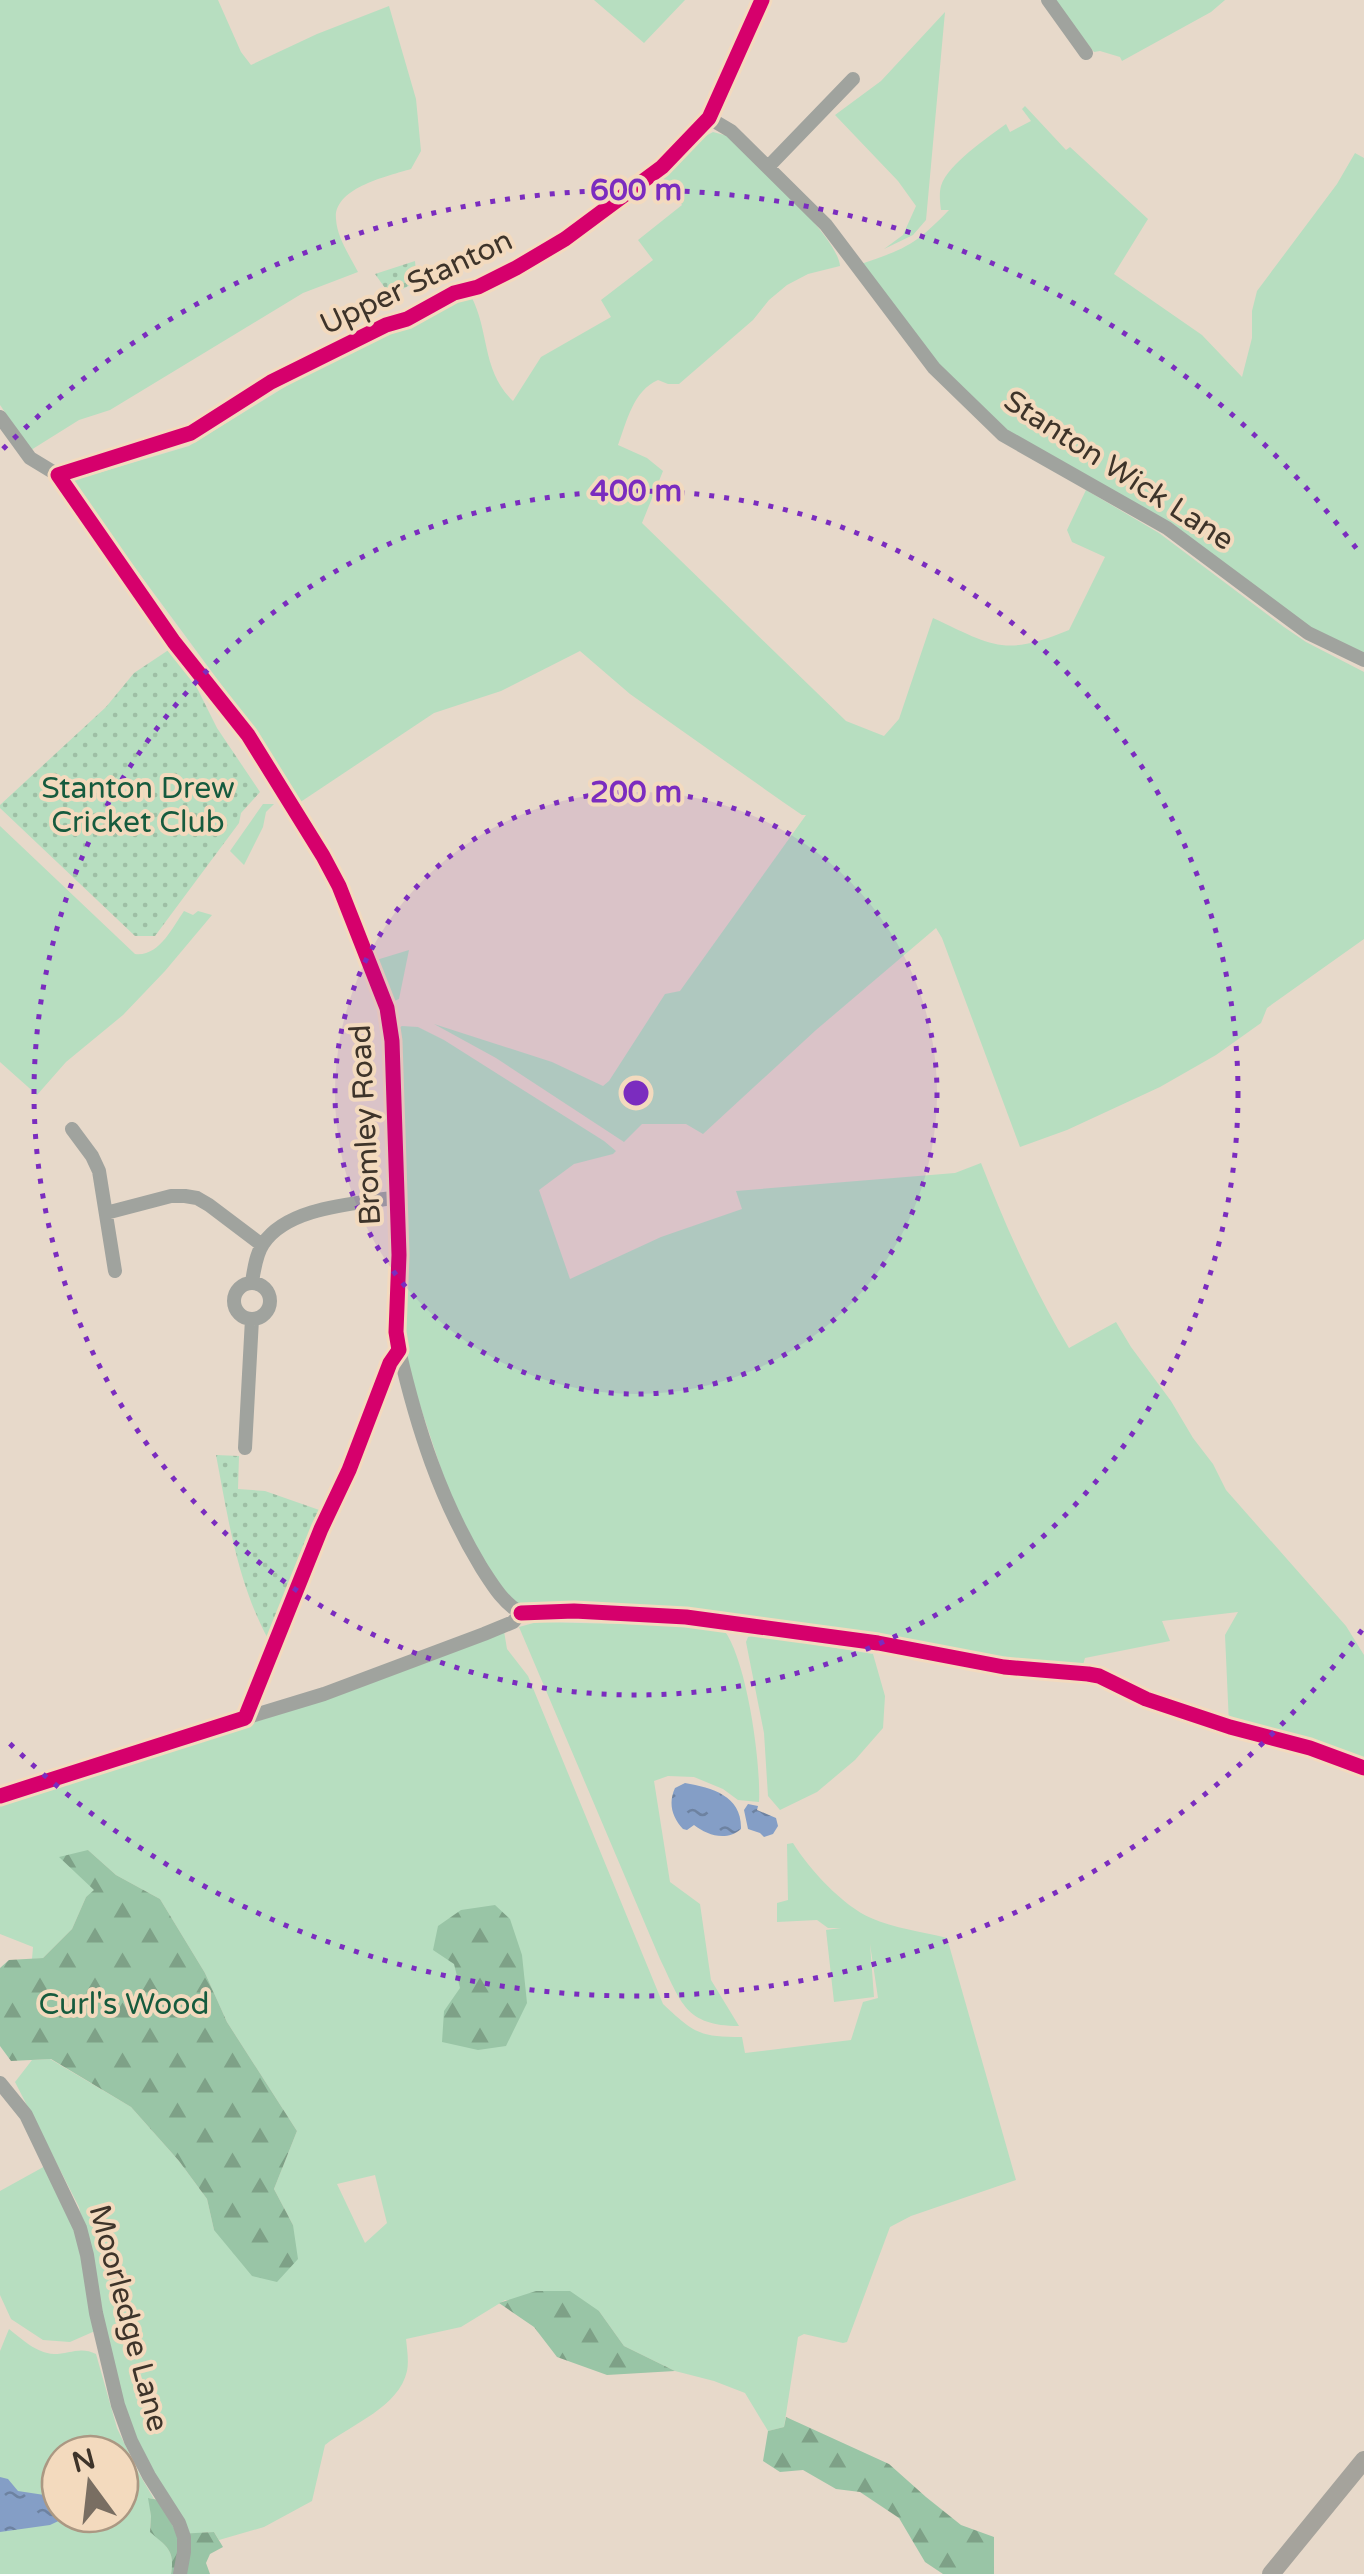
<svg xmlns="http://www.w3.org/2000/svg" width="1364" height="2574" viewBox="0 0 1364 2574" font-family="'Varela Round',sans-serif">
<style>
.grass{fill:#b7dec0;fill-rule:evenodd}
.forest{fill:url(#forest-firs)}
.park{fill:url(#park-dots)}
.water{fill:url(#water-ripples)}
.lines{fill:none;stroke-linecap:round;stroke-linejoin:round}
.minor{stroke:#a0a39e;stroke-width:14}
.major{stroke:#a5a39c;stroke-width:18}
.cycleway-casing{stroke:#f3dabe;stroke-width:21}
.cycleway{stroke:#d6006c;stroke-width:15}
.ring{fill:none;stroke:#7b2cbf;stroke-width:5;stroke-dasharray:5 10}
.labels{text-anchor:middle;stroke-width:8;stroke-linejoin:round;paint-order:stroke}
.street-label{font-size:30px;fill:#3e342a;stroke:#f3dabe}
.park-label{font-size:30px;fill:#165b3e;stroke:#f3dabe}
.centre{fill:#7b2cbf;stroke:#f3dabe;stroke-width:5}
.ring-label{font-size:30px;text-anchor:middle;font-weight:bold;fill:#7b2cbf;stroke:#f3dabe;stroke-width:8;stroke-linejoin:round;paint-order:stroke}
</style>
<defs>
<pattern id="forest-firs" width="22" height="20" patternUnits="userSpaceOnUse" patternTransform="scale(2.5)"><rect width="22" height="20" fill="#99c5a6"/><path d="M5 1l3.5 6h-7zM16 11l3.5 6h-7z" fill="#7ea187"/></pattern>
<pattern id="park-dots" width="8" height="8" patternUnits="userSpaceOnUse" patternTransform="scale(2.5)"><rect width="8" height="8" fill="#b7dec0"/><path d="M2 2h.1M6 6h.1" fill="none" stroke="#9ebfa5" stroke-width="1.8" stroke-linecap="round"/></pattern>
<pattern id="water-ripples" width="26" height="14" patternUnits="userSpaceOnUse" patternTransform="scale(2.5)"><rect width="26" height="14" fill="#849ec6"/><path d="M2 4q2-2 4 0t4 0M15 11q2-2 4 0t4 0" fill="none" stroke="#6d82a1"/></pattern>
</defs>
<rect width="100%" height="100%" fill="#e7d9ca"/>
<!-- grass -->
<path class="grass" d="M0,0H218L241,52L251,65L317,34L389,6L416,99L421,151L411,169C388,176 333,188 336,219C337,238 350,256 358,272L303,293L110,410L79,420L31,450L0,405Z
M594,0H685L644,43Z
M1054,0H1225L1211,12L1122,61L1120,57L1100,51L1094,52Z
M945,12L926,220L913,235L884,249L903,235L916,206L898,181L835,115L881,81Z
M1025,106L1066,150L1070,147L1148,219L1114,274L1202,335L1242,377L1252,338V311L1257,291L1337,184L1355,153L1364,158V656L1305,627L1167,522L1003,429L939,366L861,264C906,249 916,244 949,210H941C940,203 939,193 941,186C948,164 987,138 1006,124L1010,132L1031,121L1022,109Z
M713,132L728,136C752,160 838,236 840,266L808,274L787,285L769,300L753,320L679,384H668L658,380C633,391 627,421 618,445L647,458L663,471L642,523L846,721L884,736L899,719L933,618C993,646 1004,657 1069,630L1105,557L1072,542L1067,530L1086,490L1159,533L1284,627L1306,642L1364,672V939L1267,1008L1261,1023L1216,1055L1160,1087L1067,1130L1020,1147L942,938L936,928L816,1030L703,1134L686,1124H642L624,1142L496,1058L434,1024L552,1062L603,1086L609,1081L665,994L680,991L806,815H802L783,802L630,694L580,651L501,691L434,713L296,805L262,740L71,481L189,446L301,377L387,333L412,326L441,306L471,296C490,332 481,370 513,401L541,357L611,317L601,300L653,260L638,240L682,205L662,177L700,139Z
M263,804H274L266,812L263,827L244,865L230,851Z
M0,826L135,954C159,957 172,928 184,911L193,915L198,911L212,915L165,971L123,1015L66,1062L37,1095L0,1062Z
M409,950L399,999L388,1004L373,961Z
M402,1026L418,1027L444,1040L604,1141L616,1151L613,1154L574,1164L539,1190L570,1279L661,1237L742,1209L736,1191L955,1173L981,1163C1006,1227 1033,1288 1069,1348L1116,1322L1131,1347L1171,1401L1193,1438L1213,1464L1226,1490L1346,1626L1364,1655V1763L1229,1724L1225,1635L1238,1612L1162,1621L1170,1641L1085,1658L1082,1668L1003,1661L744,1620L737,1616L555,1605L526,1607L512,1601L486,1566L450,1496L407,1366L401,1336L406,1226L405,1163L399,1049L395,1030Z
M537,1622L710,1626L724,1630C747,1661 761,1762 759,1802L738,1800L723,1789L694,1777L668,1776L654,1781L670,1882L700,1904L711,1980L739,2026C685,2026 681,2002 660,1959L519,1627Z
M504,1631L507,1649L528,1676L663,2004C694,2033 699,2037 742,2037L745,2053L851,2040L863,2002L878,1998L870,1944L874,1997L834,2002L826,1930L841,1928H828L817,1920L777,1922V1903L788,1900L787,1844L793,1843C809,1869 843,1906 871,1918C893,1928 924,1932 947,1938L1016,2180L911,2216L890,2227L847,2342L843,2343L804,2334L798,2337L784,2427L768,2431L745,2393L714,2381L675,2371L624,2346L599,2311L505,2300L461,2327L406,2339C407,2349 409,2361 407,2371C399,2407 352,2424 325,2445L312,2501L264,2527L219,2540L214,2532L187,2534L150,2467L129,2423L117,2384L79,2207L15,2082L32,2060L50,2059L131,2107L179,2161L207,2199L214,2230L293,2225L274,2189L297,2131L227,2022L205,1973L160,1899L116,1875L88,1850L95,1891L86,1897L72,1929L43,1958L32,1959L33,1947L0,1934V1803L57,1787L316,1702ZM375,2175L387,2223L365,2243L337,2184Z
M756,1635L873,1654L885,1696L883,1728L855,1760L817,1792L780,1810L768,1796L764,1733L746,1642L748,1637Z
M47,2165L77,2235L95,2331L70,2342L43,2340L11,2319L0,2295V2191Z
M9,2329C22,2339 36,2353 54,2354C69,2354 81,2346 96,2354L117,2428L137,2470L154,2499L149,2498L151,2516L150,2531C167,2547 175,2550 171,2574H0V2351ZM60,2454H120V2514H60Z"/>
<!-- forest -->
<path class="forest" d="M88,1850L116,1875L160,1899L205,1973L227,2022L297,2131L274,2189L293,2225L298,2259L277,2282L252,2276L214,2230L207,2199L179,2161L131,2107L51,2059L11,2061L0,2046V1968L9,1960L43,1958L72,1929L86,1897L94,1890L59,1857Z
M495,1905L510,1919L522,1955L527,2003L506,2046L478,2050L442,2042L444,2011L460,1988L454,1964L433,1950L438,1926L461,1910Z
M536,2291H570L599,2311L624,2346L675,2371L607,2375L557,2357L534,2327L499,2303Z
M786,2417L889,2464L926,2497L961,2525L994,2537V2574H943L925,2562L899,2518L860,2492L836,2489L803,2470L780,2472L763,2461L768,2431L784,2427Z
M148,2498L159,2500L177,2534L214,2532L223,2547L210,2554L206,2563L210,2574H171C175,2550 167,2547 150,2532L151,2516Z"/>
<!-- park -->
<path class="park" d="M415,261L417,282L390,295L375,274Z
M170,649L195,684L217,728L260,792L241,813L239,823L155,936H135L0,808V805L106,707L134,673Z
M216,1455L239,1456L238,1489L265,1491L325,1512L268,1639C237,1581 228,1518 216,1455Z"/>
<!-- water -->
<path class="water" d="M685,1783C713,1788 742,1796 741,1829C726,1842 707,1835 694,1825L687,1830L683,1829C672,1817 668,1803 675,1788Z
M748,1804L758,1806L757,1810L776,1818L778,1826L773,1834L764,1837L760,1833L748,1829L744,1810Z
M0,2477L8,2479L18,2491L51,2496L60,2502V2514H67V2517L50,2525L0,2532Z"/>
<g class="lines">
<!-- minor -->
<path class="minor" d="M1048,0L1086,53
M709,118L731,131L826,225L934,368L1003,435L1167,528L1308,633L1364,660
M769,166L853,79
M0,417L30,458L58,475L174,642L248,735L271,769L339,886L390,1020L392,1041C395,1110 398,1180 399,1250C400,1283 393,1317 399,1350L390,1363L349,1470L321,1529L245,1718
M58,475L191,433L271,382L386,325L407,319L454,293L478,287L516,268L565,239L662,167L709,118L762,0
M72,1129L92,1156L99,1171L115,1271
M106,1213L171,1196H185L197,1198L209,1205L262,1245
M252,1282C254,1270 256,1254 263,1244C288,1206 357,1204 398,1197
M234 1301a18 18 0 1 1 36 0a18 18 0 1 1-36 0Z
M399,1350C417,1428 440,1499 481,1567C492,1584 503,1603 521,1613
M245,1448L252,1319
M521,1613L574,1611L686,1617L878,1643L1004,1667L1088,1674L1099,1676L1146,1699L1230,1727L1310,1748L1364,1768
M0,1796L28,1789L133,1752L324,1694L484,1634L513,1622L521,1613
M0,2083L26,2115L80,2228L87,2255L96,2313L118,2405L131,2441L149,2476L179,2523L184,2537V2552L180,2574"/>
<!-- major -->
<path class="major" d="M1271,2574L1364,2460"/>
<defs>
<path id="cycleway" d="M521,1613L574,1611L686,1617L878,1643L1004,1667L1088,1674L1099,1676L1146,1699L1230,1727L1310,1748L1364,1768
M0,1796L245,1718L321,1529L349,1470L390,1363L399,1350L396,1332L399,1255L392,1041L387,1008L339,886L323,856L248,735L174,642L58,475L191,433L271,382L386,325L407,319L454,293L478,287L516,268L565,239L662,167L709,118L762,0"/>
</defs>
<!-- cycleway casing -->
<use href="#cycleway" class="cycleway-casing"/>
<!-- cycleway -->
<use href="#cycleway" class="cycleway"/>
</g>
<!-- distance rings -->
<circle cx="636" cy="1093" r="301" fill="#7b2cbf" fill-opacity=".12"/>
<g class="ring">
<circle cx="636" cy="1093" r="301"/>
<circle cx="636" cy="1093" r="602"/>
<path d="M1362 1630A903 903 0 0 1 3 1737M3 449A903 903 0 0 1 1362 556"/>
</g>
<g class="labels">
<!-- street labels -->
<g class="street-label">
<text transform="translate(416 282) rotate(-25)" y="10">Upper Stanton</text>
<text transform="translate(1119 470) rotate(33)" y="10">Stanton Wick Lane</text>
<text transform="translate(365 1125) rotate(-93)" y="10">Bromley Road</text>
<text transform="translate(129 2318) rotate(75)" y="10">Moorledge Lane</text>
</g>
<!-- park labels -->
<g class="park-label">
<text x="138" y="798">Stanton Drew<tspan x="138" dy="34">Cricket Club</tspan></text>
<text x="124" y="2014">Curl's Wood</text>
</g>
</g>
<circle cx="636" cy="1093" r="15" class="centre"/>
<g class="ring-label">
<text x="636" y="200">600 m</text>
<text x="636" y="501">400 m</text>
<text x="636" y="802">200 m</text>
</g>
<!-- north arrow -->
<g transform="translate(90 2484) rotate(345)"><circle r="48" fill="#f3dabe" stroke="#ab9883" stroke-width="2.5"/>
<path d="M0-8L18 38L0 25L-18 38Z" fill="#796e62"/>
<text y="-15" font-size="28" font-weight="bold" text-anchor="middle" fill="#3e342a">N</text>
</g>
</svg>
